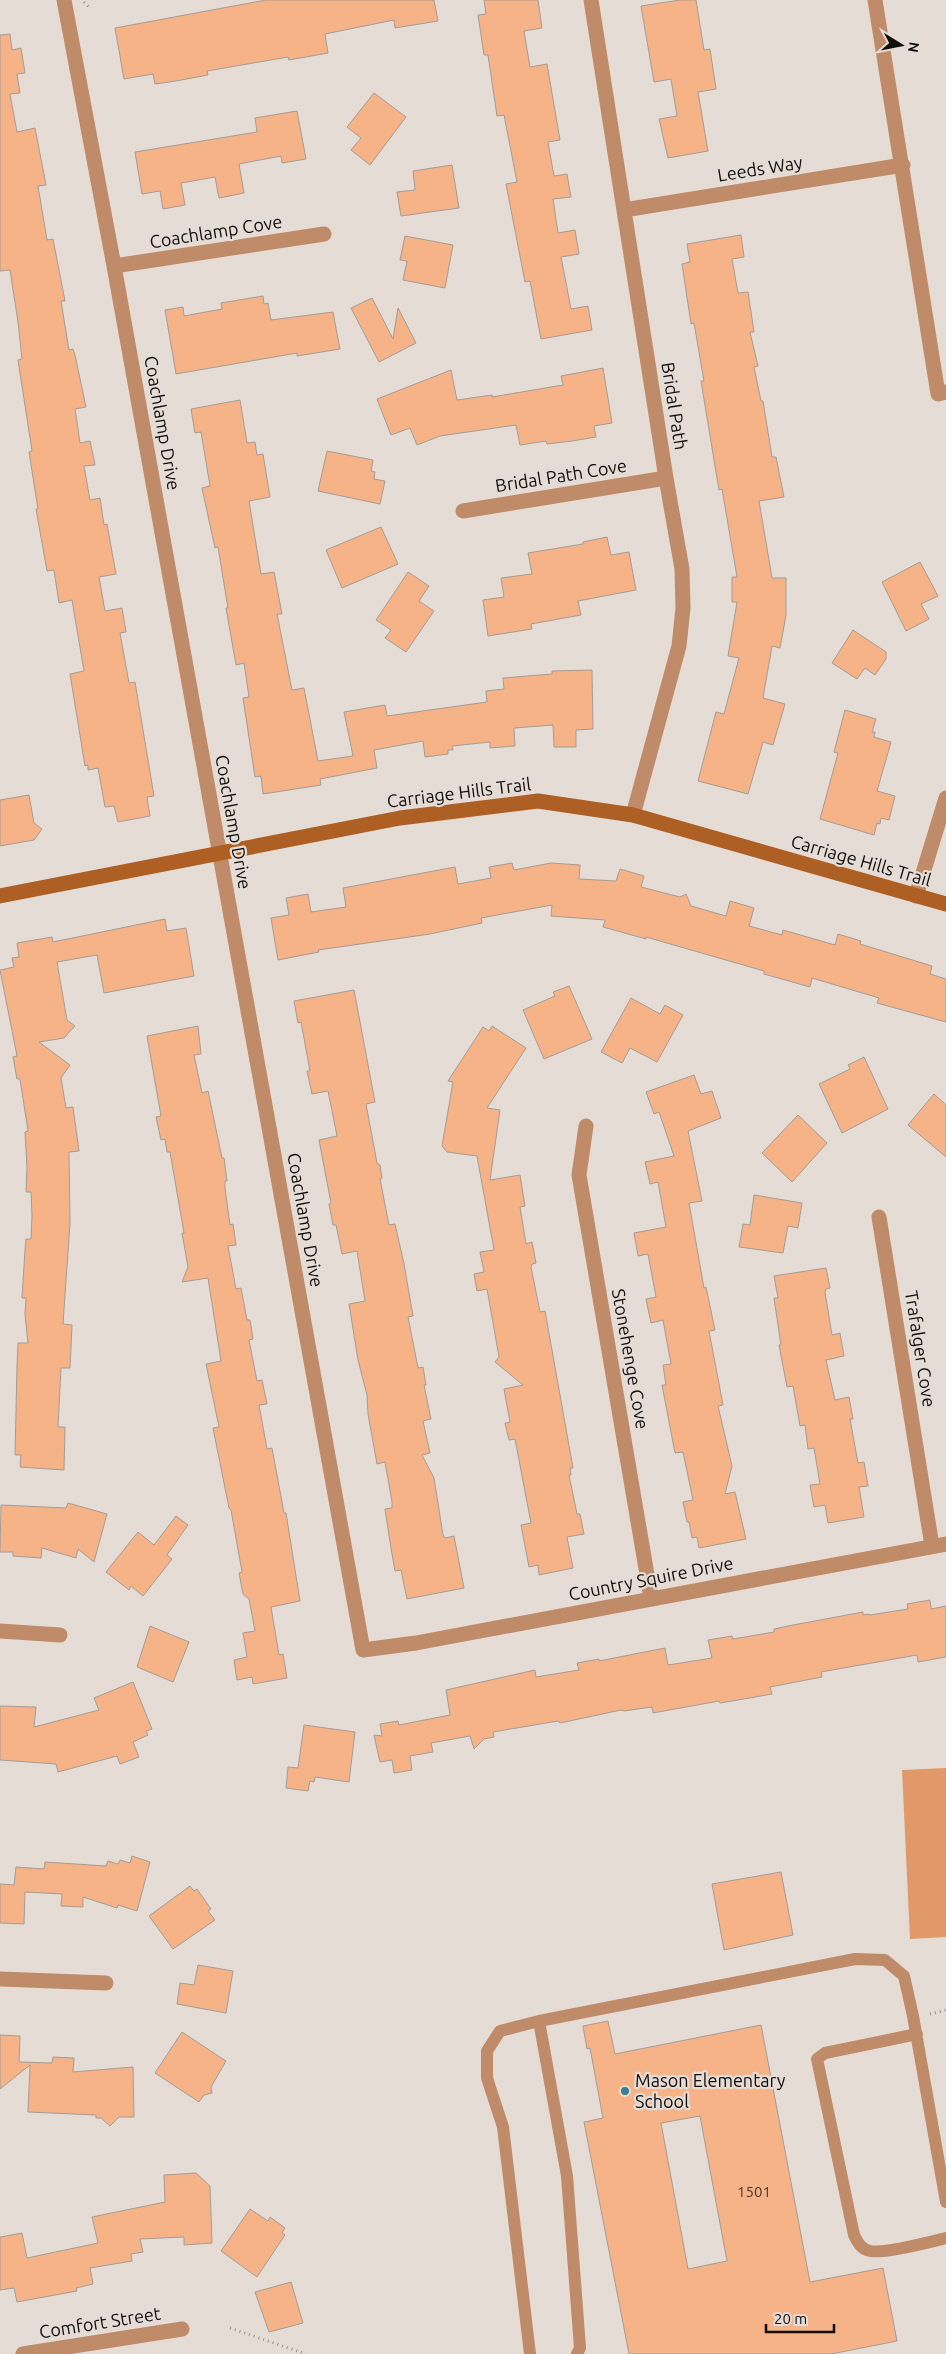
<svg xmlns="http://www.w3.org/2000/svg" width="946" height="2354" viewBox="0 0 946 2354" font-family="Ubuntu,sans-serif">
<style>
.green{fill:#e19969}
.building{fill:#f5b387;stroke:#a59c96;fill-rule:evenodd}
.lines{fill:none;stroke-linecap:round;stroke-linejoin:round}
.path{stroke:#99928d;stroke-width:3;stroke-dasharray:1 4;stroke-linecap:butt}
.lane{stroke:#c08b68;stroke-width:12}
.street{stroke:#c08b68;stroke-width:15}
.secondary{stroke:#ad5f24;stroke-width:15}
.poi-dot{fill:#398188;stroke:#e6dcd6;stroke-width:2}
.labels{text-anchor:middle;stroke-width:4.5;stroke-linejoin:round;paint-order:stroke}
.number-label{font-size:15px;fill:#49362a}
.street-label{font-size:18px;fill:#100d0b;stroke:#e6dcd6}
.poi-label{font-size:18px;fill:#100d0b;stroke:#e6dcd6;text-anchor:start}
</style>
<rect width="100%" height="100%" fill="#e6dcd6"/>
<!-- green -->
<path class="green" d="M946,1768V1937L910,1939L902,1770Z"/>
<!-- building -->
<path class="building" d="M266,0H434L438,21L395,28L394,20L325,34L328,53L289,60L288,57L207,71L208,75L176,81L155,84L153,74L124,79L115,28Z
M484,0H538L542,28L524,31L530,67L547,64L560,140L548,142L554,176L567,174L571,197L553,199L558,233L575,230L579,254L561,257L571,309L588,306L592,330L541,339L530,281L525,282L506,184L517,182L504,115L497,116L488,55H484L478,15L486,14Z
M680,0H696L704,50L710,49L716,89L698,92L708,151L668,158L659,119L677,116L671,79L654,82L641,6Z
M10,34L12,50L21,48L25,73L17,74L20,93L10,94L17,132L35,128L46,185L38,186L47,240L53,239L65,301H61L69,350L73,349L75,355L86,407L75,409L80,443L90,441L95,465L84,466L90,500L100,498L104,525L107,524L116,574L99,577L105,611L122,608L126,632L120,633L129,683L135,682L154,796L147,797L150,816L118,822L114,806L105,807L98,768L88,770V765L85,766L70,674L84,671L72,600L59,603L54,570L47,571L36,509H38L29,452L32,451L18,360L22,359L18,322L10,270L0,271V35Z
M374,93L406,117L370,165L351,150L361,138L347,127Z
M297,111L306,159L282,163L281,156L239,164L244,193L219,198L215,177L181,183L185,205L163,209L160,191L142,194L135,152L257,132L255,118Z
M452,165L459,208L401,216L397,192L415,190L413,171Z
M741,235L744,257L732,259L738,293L748,292L754,332H750L758,366L754,367L761,401H763L772,457H776L784,497L759,501L772,578H786V615L780,648L772,646L763,698L785,704L773,745L763,742L748,794L698,781L716,712L724,714L739,658L728,656L737,602H732V577H737L722,489L719,490L701,381H704L694,323L691,324L682,264L690,262L687,244Z
M405,236L453,245L445,288L403,280L407,261L400,260Z
M263,296L264,304L268,303L271,320L333,312L340,349L297,356V353L176,374L165,310L183,307L184,316L222,309L221,303Z
M372,298L393,339L398,308L416,343L379,362L351,308Z
M603,368L612,423L594,426L596,437L572,441L547,444L546,441L520,445L516,425L440,436L417,445L410,428L391,435L377,399L451,370L457,400L492,395V397L563,385L561,376Z
M240,400L247,443L255,442L257,455L263,454L270,497L249,501L261,574L274,572L282,614H277L292,690L304,688L318,761L353,756L344,712L385,705L387,716L487,702L486,691L504,689L503,678L552,674V671L592,670L593,729L576,730V747H554L553,725L514,728L515,746L490,748V742L452,746L453,750H448V754L425,757L423,741L374,750L377,768L320,779L321,785L263,794L261,776L255,777L243,698L249,697L244,663L236,665L226,608H228L218,547L215,548L202,488L210,486L201,432L195,433L191,409Z
M327,451L373,460L371,471L375,472L374,479L385,481L380,504L318,491Z
M381,527L398,564L342,588L326,550Z
M607,537L611,555L629,552L636,590L578,601L581,615L531,624L532,629L488,636L483,600L504,597L501,578L532,574L528,553L583,544V542Z
M920,562L938,596L921,604L929,619L906,631L882,582Z
M408,572L429,586L419,601L434,611L406,652L385,638L391,630L376,620Z
M853,630L886,652V659L875,675L865,668L857,679L832,663Z
M845,710L876,719L872,732H875L874,737L891,742L877,791L895,796L889,820L881,818L880,824L877,823L874,835L820,819L838,753L834,752Z
M29,795L34,823L42,829L34,840L0,846V800Z
M512,863L514,870L551,863L580,865L579,879L616,881L620,869L644,876L641,887L680,897L686,894L691,906L726,916L730,901L754,908L749,926L782,935L783,930L835,945L838,934L861,941L860,944L932,966L930,974L946,979V1022L877,1003L879,998L812,978L810,987L764,974V971L646,937V939L603,927L605,920L551,916L552,905L481,918L482,923L430,934L318,950L319,952L278,960L271,918L289,915L286,898L308,894L311,912L346,907L343,888L455,867L458,884L491,878L489,867Z
M165,919L167,931L186,928L194,976L104,993L97,955L57,962L67,1020L75,1026L64,1038L39,1042L70,1065L61,1078L66,1108L73,1107L79,1151L69,1152L70,1223L63,1324L72,1325L71,1348L70,1368H61L58,1427H65L64,1470L20,1467L21,1455H15L17,1366L18,1343H28L25,1314L26,1298H22L25,1250L26,1239H31L32,1216L31,1192H26L27,1167L25,1132L28,1131L20,1079H17L13,1057L17,1056L0,970L14,967L12,958L19,957L17,943L52,937L53,942Z
M569,986L592,1039L544,1059L523,1010L555,996L553,992Z
M354,990L375,1102L366,1104L377,1163L380,1165L382,1178L380,1179L389,1225L395,1224L404,1264L413,1316L408,1317L418,1368L423,1367L426,1385H424L431,1419L423,1421L430,1453L422,1455L434,1478L443,1535L445,1538L454,1536L464,1588L407,1599L401,1570L395,1571L391,1548L385,1509L392,1508V1502L385,1462L377,1464L368,1414L367,1395L358,1360L349,1304L365,1301L357,1251L342,1254L336,1225H333L329,1204L331,1203L319,1140L337,1136L328,1091L312,1094L307,1071H310L301,1022L298,1023L294,1001Z
M631,998L660,1014L665,1005L683,1015L657,1062L630,1048L622,1063L601,1052Z
M198,1026L201,1054L194,1055L202,1093L208,1091L222,1158H224L227,1181H225V1188L230,1225L233,1224L236,1245L228,1246L236,1289L241,1288L247,1320H250L253,1339L249,1340L257,1381L262,1380L267,1404L259,1405L267,1449L272,1448L284,1513H286L300,1601L271,1607L279,1655L283,1654L287,1678L253,1684L252,1677L237,1680L234,1660L247,1657L243,1633L255,1631L249,1599L243,1594L239,1573L242,1572L231,1510L229,1508L213,1428L219,1427L206,1364L221,1361L208,1278L182,1282L188,1267L182,1233H184L170,1152H167L165,1139L161,1140L156,1117L161,1116L147,1036Z
M492,1026L526,1048L487,1108L500,1110L490,1180L520,1175L525,1206L520,1207L526,1244L532,1242L536,1263L532,1264L531,1267L540,1312L545,1311L573,1468H570L571,1475H569L577,1514H580L584,1534L567,1537L573,1568L539,1575L538,1565L529,1567L521,1525L531,1523L515,1439L509,1440L505,1423L510,1422L504,1389L523,1385L495,1362L499,1357L487,1289L477,1291L474,1274L484,1272L480,1252L494,1250L477,1156L447,1152L442,1146L453,1082L448,1081L483,1027L489,1031Z
M864,1057L888,1109L842,1133L819,1084L850,1069L848,1065Z
M694,1075L701,1094L712,1091L721,1118L688,1131L702,1201L689,1203L704,1288L706,1287L715,1330L709,1331L723,1405L718,1406L732,1466L725,1494L735,1492L746,1539L699,1548L697,1537L692,1538L689,1522H687L683,1502L693,1500L683,1452L675,1453L662,1385H666L663,1365L671,1364L663,1320L651,1323L646,1299L656,1297L648,1254L638,1256L634,1233L666,1227L658,1182L650,1184L645,1162L674,1156L659,1112L654,1114L646,1092Z
M934,1094L946,1105V1157L908,1125Z
M798,1115L827,1143L792,1182L762,1153Z
M754,1195L802,1203L798,1228L788,1226L783,1253L739,1247L743,1224L750,1225Z
M826,1268L830,1288L826,1289L825,1292L832,1335L840,1333L844,1356L826,1360L835,1400L849,1397L853,1419H850L858,1463L864,1462L868,1486L859,1487L864,1517L828,1523L825,1505L814,1507L810,1485L820,1484L814,1448L808,1449L805,1425L800,1426L793,1386L787,1387L779,1345H781L774,1298H778L774,1276Z
M68,1503L107,1514L94,1562L78,1549L76,1558L42,1548L41,1558L13,1556V1552H0L1,1505L66,1508Z
M176,1516L188,1525L167,1555L172,1559L143,1596L131,1586L129,1590L106,1572L138,1532L154,1545Z
M930,1600L931,1609L946,1606V1657L918,1662L917,1655L821,1672L822,1677L770,1687L772,1694L738,1700L720,1703L719,1701L653,1713L652,1707L624,1711L621,1710L560,1723L558,1721L493,1732L494,1737L484,1739L474,1749L470,1736L431,1743L433,1752L410,1756L412,1770L394,1773L392,1760L380,1762L374,1735L382,1736L380,1724L398,1721L399,1725L450,1715L446,1690L535,1670L536,1677L579,1670L577,1663L599,1659V1661L665,1648L668,1665L712,1658L708,1640L732,1636L733,1639L774,1632V1629L793,1625L863,1612V1615L869,1614L870,1615L908,1609L907,1604Z
M150,1626L189,1642L173,1682L137,1667Z
M133,1682L152,1729L146,1731L148,1735L133,1742L139,1757L120,1764L117,1756L58,1772L56,1764L0,1760V1706L36,1707L34,1727L99,1710L94,1698Z
M304,1725L355,1732L349,1782L315,1777L314,1782L310,1781L308,1791L286,1788L288,1767L298,1768Z
M132,1856L150,1862L137,1911L118,1905L117,1908L83,1897V1907L61,1906L62,1894L25,1892L24,1924L0,1923V1884L14,1885L16,1867L44,1869L45,1862L106,1866L108,1861L118,1864L120,1860L130,1863Z
M781,1872L793,1935L724,1950L712,1884Z
M190,1886L194,1891L197,1889L211,1909L208,1911L215,1920L173,1949L149,1916Z
M198,1965L233,1971L226,2013L177,2004L180,1983L194,1985Z
M608,2021L615,2054L761,2025L810,2282L883,2268L897,2341L831,2354H629L584,2122L603,2118L590,2048L587,2049L583,2026ZM700,2116L727,2261L688,2269L661,2123Z
M182,2032L226,2061L211,2087L212,2093L204,2095L199,2102L155,2073Z
M0,2035L20,2036L19,2062L52,2063L53,2057L74,2058L73,2072L133,2067L134,2117H119L110,2126L101,2118H96V2115L28,2112L30,2065L0,2089Z
M196,2173L210,2186L212,2243L184,2245V2237L140,2239L143,2252L131,2254L132,2261L90,2268L93,2284L76,2288L77,2291L17,2302L14,2288L0,2290V2237L22,2233L27,2258L98,2243L92,2217L165,2202L164,2175Z
M250,2209L268,2221L270,2217L285,2228L282,2233L285,2235L257,2277L221,2251Z
M291,2282L303,2323L269,2332L255,2292Z"/>
<g class="lines">
<!-- path -->
<path class="path" d="M84,2L90,8
M930,2014L946,2010
M230,2328L306,2354"/>
<!-- lane -->
<path class="lane" d="M539,2021L567,2176L580,2348L577,2354
M917,2034L825,2053L817,2059L854,2235C858,2243 861,2249 870,2251C885,2254 930,2242 946,2238
M530,2354L503,2127L487,2078V2051L500,2031L539,2021L855,1959L885,1960L904,1976L913,2016L946,2202"/>
<!-- street -->
<path class="street" d="M64,0L114,266L363,1650L416,1643L946,1544
M591,0L666,478L682,569L683,608L679,646L633,815
M875,0L938,394L946,392
M624,210L903,165
M114,266L324,234
M463,511L666,478
M916,896L946,798
M586,1126L579,1175L651,1598
M879,1217L932,1546
M0,1631L60,1635
M0,1979L106,1983
M23,2354L182,2329"/>
<!-- secondary -->
<path class="secondary" d="M0,896L400,818L538,801L633,815L946,904"/>
</g>
<!-- markers -->
<circle class="poi-dot" cx="625" cy="2091" r="5"/>
<g class="labels">
<!-- number labels -->
<g class="number-label">
<text x="754" y="2197">1501</text>
</g>
<!-- street labels -->
<g class="street-label">
<text transform="translate(760 169) rotate(-9)" y="6">Leeds Way</text>
<text transform="translate(216 232) rotate(-9)" y="6">Coachlamp Cove</text>
<text transform="translate(674 406) rotate(81)" y="6">Bridal Path</text>
<text transform="translate(162 423) rotate(80)" y="6">Coachlamp Drive</text>
<text transform="translate(561 476) rotate(-9)" y="6">Bridal Path Cove</text>
<text transform="translate(459 793) rotate(-7)" y="6">Carriage Hills Trail</text>
<text transform="translate(233 822) rotate(80)" y="6">Coachlamp Drive</text>
<text transform="translate(861 861) rotate(16)" y="6">Carriage Hills Trail</text>
<text transform="translate(305 1220) rotate(80)" y="6">Coachlamp Drive</text>
<text transform="translate(920 1349) rotate(81)" y="6">Trafalger Cove</text>
<text transform="translate(630 1359) rotate(80)" y="6">Stonehenge Cove</text>
<text transform="translate(651 1579) rotate(-11)" y="6">Country Squire Drive</text>
<text transform="translate(100 2323) rotate(-9)" y="6">Comfort Street</text>
</g>
<!-- poi labels -->
<g class="poi-label">
<text x="635" y="2087">Mason Elementary<tspan x="635" dy="21">School</tspan></text>
</g>
</g>
<!-- north arrow -->
<g transform="translate(901 45) rotate(100)" stroke="#e6dcd6" stroke-width="4" paint-order="stroke">
<path d="M0-4L9 19L0 12L-9 19Z" fill="#100d0b"/>
<text y="-8" font-size="14" font-weight="bold" text-anchor="middle" fill="#100d0b">N</text>
</g>
<!-- scale -->
<path d="M766 2324v8h68v-8" fill="none" stroke="#100d0b" stroke-width="2.5"/>
<text x="774" y="2324" font-size="15" fill="#100d0b" stroke="#e6dcd6" stroke-width="4" paint-order="stroke">20 m</text>
</svg>
